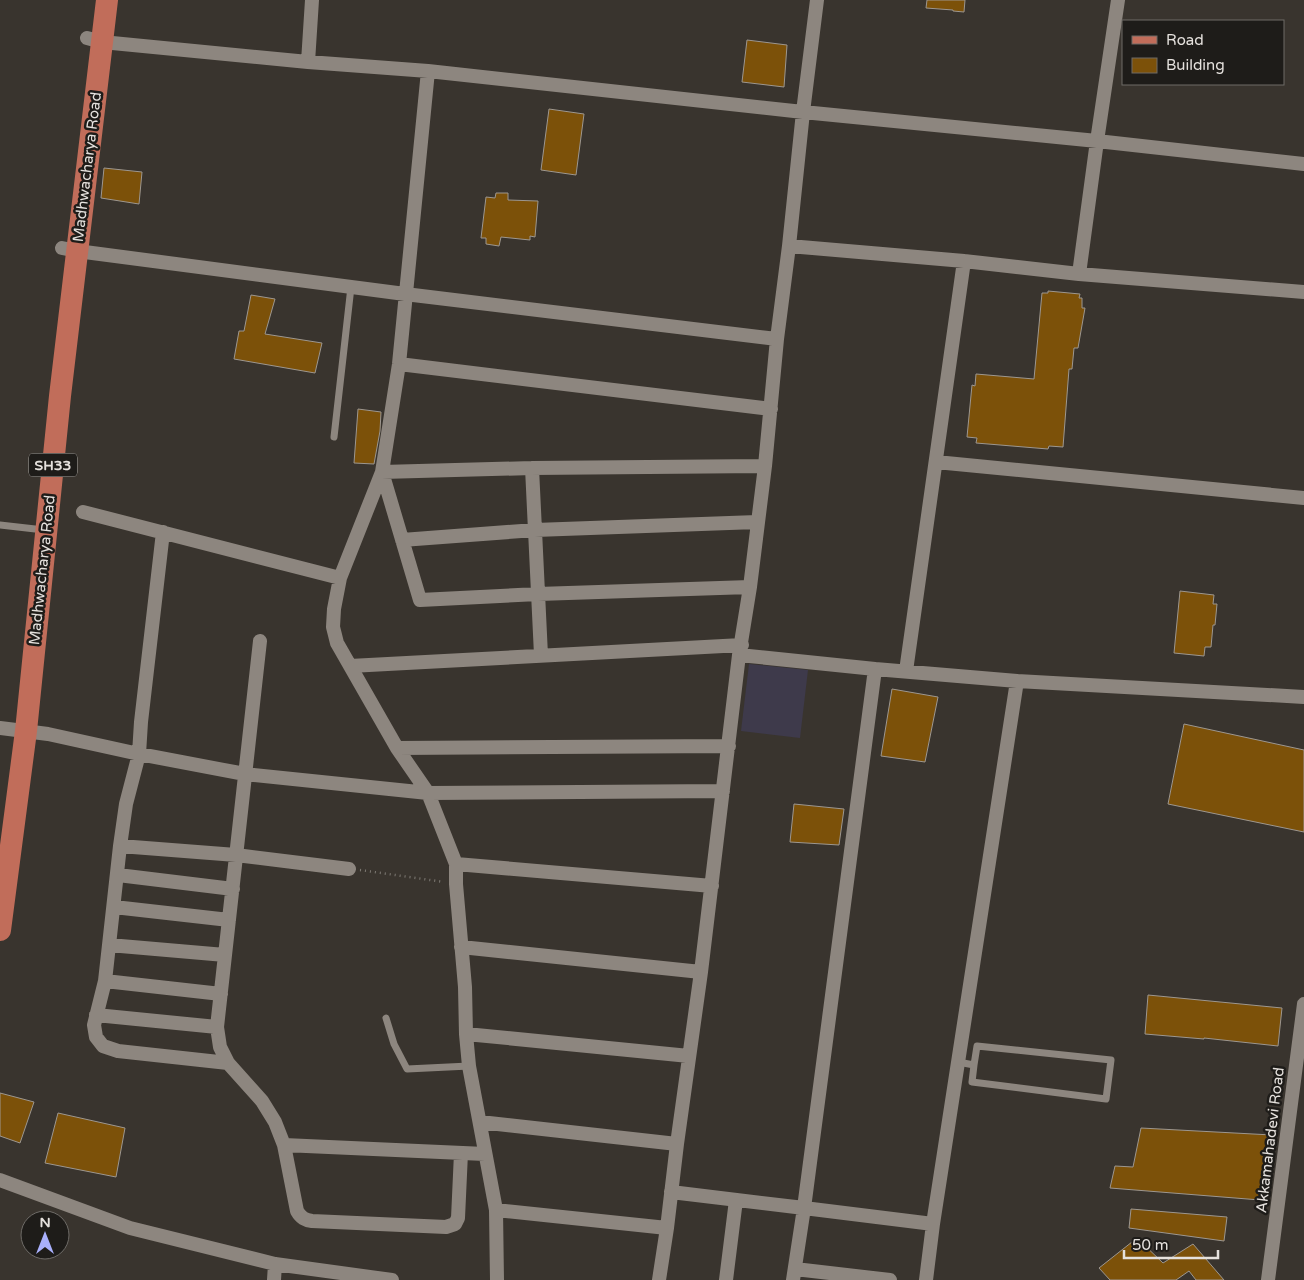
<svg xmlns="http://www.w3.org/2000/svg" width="1304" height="1280" viewBox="0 0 1304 1280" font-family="'Varela Round',sans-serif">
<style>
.commercial{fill:#3e3a4b}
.building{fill:#7c5109;stroke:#9d9790}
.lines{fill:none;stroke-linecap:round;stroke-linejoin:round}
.path{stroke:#7f7b75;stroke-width:2.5;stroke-dasharray:1 4;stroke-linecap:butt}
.service{stroke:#8d867f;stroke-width:7}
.minor{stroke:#8d867f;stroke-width:14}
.primary{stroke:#c16d5a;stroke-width:22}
.labels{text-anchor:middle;stroke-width:5;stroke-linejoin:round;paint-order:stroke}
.shield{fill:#1e1c19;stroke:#a9a6a2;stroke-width:1}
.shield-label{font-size:14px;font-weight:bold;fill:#e5e1dd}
.street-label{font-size:15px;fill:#e5e1dd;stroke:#1e1c19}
</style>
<rect width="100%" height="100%" fill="#39342e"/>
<!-- commercial -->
<path class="commercial" d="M749,664L808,670L800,738L741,731Z"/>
<!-- building -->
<path class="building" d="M927,0H965L964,12L953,11V10L926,8Z
M747,40L787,45L784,87L742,82Z
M549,109L584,114L576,175L541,170Z
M104,168L142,172L139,204L101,198Z
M496,193H508V200L538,201L535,237L530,236V240L501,237L499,246L486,244V238H481L486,197L495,198Z
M1048,291L1080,294L1079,298H1082V308H1085L1078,348H1074L1072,369H1069L1063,447L1049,446L1048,449L976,443L977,438L967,437L972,385L975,386L976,374L1034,379L1042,293H1048Z
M251,295L275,299L265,334L322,343L315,373L234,359L239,331H244Z
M358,409L381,412L380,431L374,464L354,463Z
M1180,591L1214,595L1213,604H1217L1215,625H1213L1211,647H1205L1204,656L1174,653Z
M892,689L938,697L925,762L881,756Z
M1184,724L1304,750V832L1168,804Z
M794,804L844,809L839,845L790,842Z
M1148,995L1282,1008L1278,1046L1204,1038V1039L1145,1034Z
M0,1093L34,1102L20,1143L0,1136Z
M58,1113L125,1128L116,1177L45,1163Z
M1141,1128L1272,1135L1269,1164H1267L1260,1200L1110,1188L1115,1166L1133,1167Z
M1131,1209L1227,1217L1224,1241L1129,1228Z
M1137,1238L1163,1263L1193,1244L1224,1280H1196L1189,1271L1176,1280H1110L1099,1268Z"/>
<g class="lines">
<!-- path -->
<path class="path" d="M360,870L444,882"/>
<!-- service -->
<path class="service" d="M334,437L351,287
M0,525L44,530
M386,1018L394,1044L407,1069L469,1066
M958,1062L974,1065L977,1046L1111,1060L1106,1099L972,1082L974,1065"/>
<!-- minor -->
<path class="minor" d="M87,38L102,42L308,62L428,71L803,112L1097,141L1304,164
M308,62L312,0
M428,71L399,364L382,472L340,578L334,609L333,627L337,643L397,748L428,793L456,864V884L465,987L466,1034L469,1066L496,1210L497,1280
M789,246L964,261L1079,274L1304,292
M62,248L77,251L405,294L777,339
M1079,274L1097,141L1118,0
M399,364L771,409
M936,462L1304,498
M532,468L541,655
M382,472L420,600L538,594L750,587
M382,472L532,468L765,466
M83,512L340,578
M163,532L141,722L139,754L126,804L120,846L105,981L94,1025L96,1037L103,1046L118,1051L228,1063
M402,540L535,530L757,522
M260,641L217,1027L220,1047L228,1063L262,1101L275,1122L284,1145L297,1211C301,1218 305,1220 312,1221L446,1227L455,1224L458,1218L461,1153
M739,655L875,669L1017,681L1304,697
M350,666L742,645
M906,671L964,261
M0,728L48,734L139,754L245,774L428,793L723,791
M397,748L729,746
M120,846L236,855L349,869
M456,864L712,886
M118,875L233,889
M114,907L229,920
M109,945L225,955
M461,947L701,972
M105,981L221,994
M96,1015L217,1027
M466,1034L689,1056
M480,1122L677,1144
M284,1145L485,1154
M0,1180L130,1228L275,1264L392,1280
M671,1192L804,1208L875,669
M496,1210L667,1228
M795,1269L890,1280
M274,1280L275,1264
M659,1280L667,1228L677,1144L701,972L739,655L750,587L765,466L777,339L789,246L803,112L817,0
M726,1280L736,1200
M793,1280L804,1208L933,1224
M926,1280L933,1224L1017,681
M1268,1280L1304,1004"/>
<!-- primary -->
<path class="primary" d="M0,930L26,731L60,396L107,0"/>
</g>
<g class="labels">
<!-- shield labels -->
<rect class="shield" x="29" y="453.5" width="48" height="23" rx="4"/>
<g class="shield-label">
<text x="53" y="470">SH33</text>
</g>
<!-- street labels -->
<g class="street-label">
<text transform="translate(87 167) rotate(-83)" y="5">Madhwacharya Road</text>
<text transform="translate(42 570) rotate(-84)" y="5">Madhwacharya Road</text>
<text transform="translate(1270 1140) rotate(-83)" y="5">Akkamahadevi Road</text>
</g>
</g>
<!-- legend -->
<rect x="1122" y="20" width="162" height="65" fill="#1e1c19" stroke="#6e6b67"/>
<rect x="1132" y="36" width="25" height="8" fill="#c16d5a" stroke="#6e6b67"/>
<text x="1166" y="45" font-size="15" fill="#e5e1dd">Road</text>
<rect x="1132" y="58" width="25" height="15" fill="#7c5109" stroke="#6e6b67"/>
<text x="1166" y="70" font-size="15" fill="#e5e1dd">Building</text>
<!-- north arrow -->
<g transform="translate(45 1235)"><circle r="24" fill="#1e1c19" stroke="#6e6b67"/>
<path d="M0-4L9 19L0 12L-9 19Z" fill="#a9b0fc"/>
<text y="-8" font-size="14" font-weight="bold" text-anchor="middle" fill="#e5e1dd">N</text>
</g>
<!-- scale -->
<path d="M1124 1250v8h94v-8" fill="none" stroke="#e5e1dd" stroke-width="2.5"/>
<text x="1132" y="1250" font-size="15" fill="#e5e1dd" stroke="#1e1c19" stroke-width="4" paint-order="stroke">50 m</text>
</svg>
